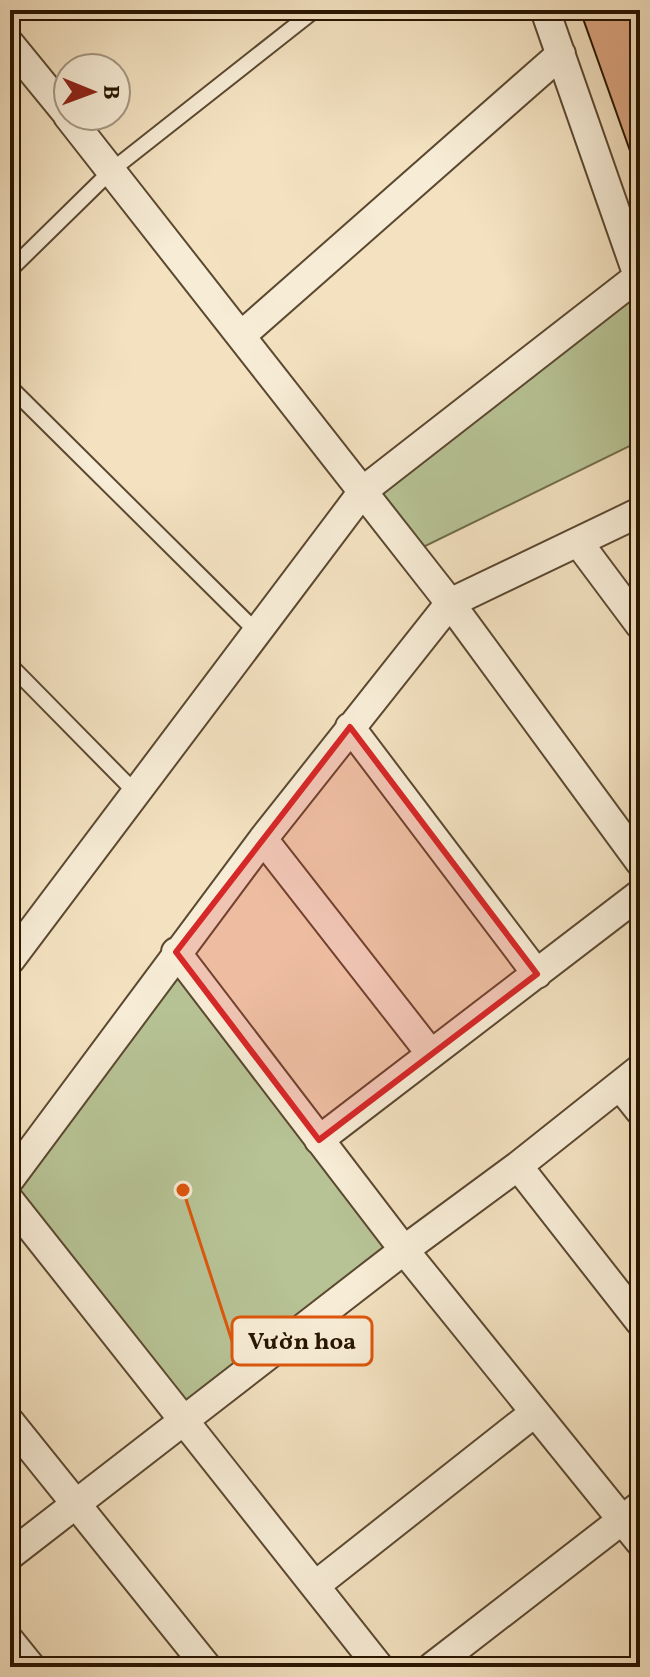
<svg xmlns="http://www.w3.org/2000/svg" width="650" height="1677" viewBox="0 0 650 1677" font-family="Vollkorn,serif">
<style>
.green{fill:#b7c395;stroke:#706c4a;stroke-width:2}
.building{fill:#dca681;stroke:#281500;stroke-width:2}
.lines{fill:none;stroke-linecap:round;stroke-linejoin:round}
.lane-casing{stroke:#5b4830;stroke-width:18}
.street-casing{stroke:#5b4830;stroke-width:32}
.lane{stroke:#f7ecd6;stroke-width:14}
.street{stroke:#f7ecd6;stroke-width:28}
.marked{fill:#d62828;fill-opacity:0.2;stroke:#d62828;stroke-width:6;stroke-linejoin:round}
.leader{fill:none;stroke:#de560b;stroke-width:3}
.callout-dot{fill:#de560b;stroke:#f7ecd6;stroke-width:3}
.callout{fill:#f7ecd6;stroke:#de560b;stroke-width:3}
.callout-label{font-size:24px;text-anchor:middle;font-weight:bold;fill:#281500}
</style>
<rect width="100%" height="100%" fill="#f3e1c0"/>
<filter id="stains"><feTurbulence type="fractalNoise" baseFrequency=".0025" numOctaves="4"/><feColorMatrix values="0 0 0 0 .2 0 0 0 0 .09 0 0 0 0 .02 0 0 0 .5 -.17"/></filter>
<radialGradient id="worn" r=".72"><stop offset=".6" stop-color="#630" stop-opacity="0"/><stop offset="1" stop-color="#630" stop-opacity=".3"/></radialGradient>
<!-- green -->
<path class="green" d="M640,277V441L413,552L365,490Z
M177,955L402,1250L185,1418L10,1182Z"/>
<!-- building -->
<path class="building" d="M580,10H640V179Z"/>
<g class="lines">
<defs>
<path id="lane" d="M10,270L112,170L315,10
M10,387L257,632
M10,665L136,793"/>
<path id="street" d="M545,10L638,276
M10,44L68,115
M68,116L450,603L640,862
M242,335L561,54
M578,542L640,625
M350,727L537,974
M263,839L431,1054
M176,952L404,1250L640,1542
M10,960L364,490L640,275
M620,1086L640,1111
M319,1140L640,894
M518,1166L640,1322
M10,1179L263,839L450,603L640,512
M10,1201L379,1667
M10,1422L207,1667
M10,1555L404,1250L518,1166L640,1069
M316,1585L534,1413
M10,1641L31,1667
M432,1667L640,1506"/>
</defs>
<!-- lane casing -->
<use href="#lane" class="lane-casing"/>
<!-- street casing -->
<use href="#street" class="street-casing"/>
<!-- lane -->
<use href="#lane" class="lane"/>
<!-- street -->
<use href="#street" class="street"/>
</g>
<!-- marked area -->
<path class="marked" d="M350,727L537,974L319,1140L176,952Z"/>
<!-- callouts -->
<path class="leader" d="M183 1190L232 1341"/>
<circle class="callout-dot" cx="183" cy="1190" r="8"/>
<rect class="callout" x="232" y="1317" width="140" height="48" rx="8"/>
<g class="callout-label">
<text x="302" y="1349">Vườn hoa</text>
</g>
<!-- margin -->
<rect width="650" height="1677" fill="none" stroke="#f3e1c0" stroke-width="40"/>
<rect x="12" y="12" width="626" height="1653" fill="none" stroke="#281500" stroke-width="4"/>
<rect x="20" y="20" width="610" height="1637" fill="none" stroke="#281500" stroke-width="2"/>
<!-- north arrow -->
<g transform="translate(92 92) rotate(91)"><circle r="38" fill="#f7ecd6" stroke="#a49680" stroke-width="2"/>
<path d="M0-6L14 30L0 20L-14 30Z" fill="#8f2418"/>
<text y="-12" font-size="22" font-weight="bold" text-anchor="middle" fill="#281500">B</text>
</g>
<rect width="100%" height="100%" filter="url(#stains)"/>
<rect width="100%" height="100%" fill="url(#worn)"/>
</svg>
